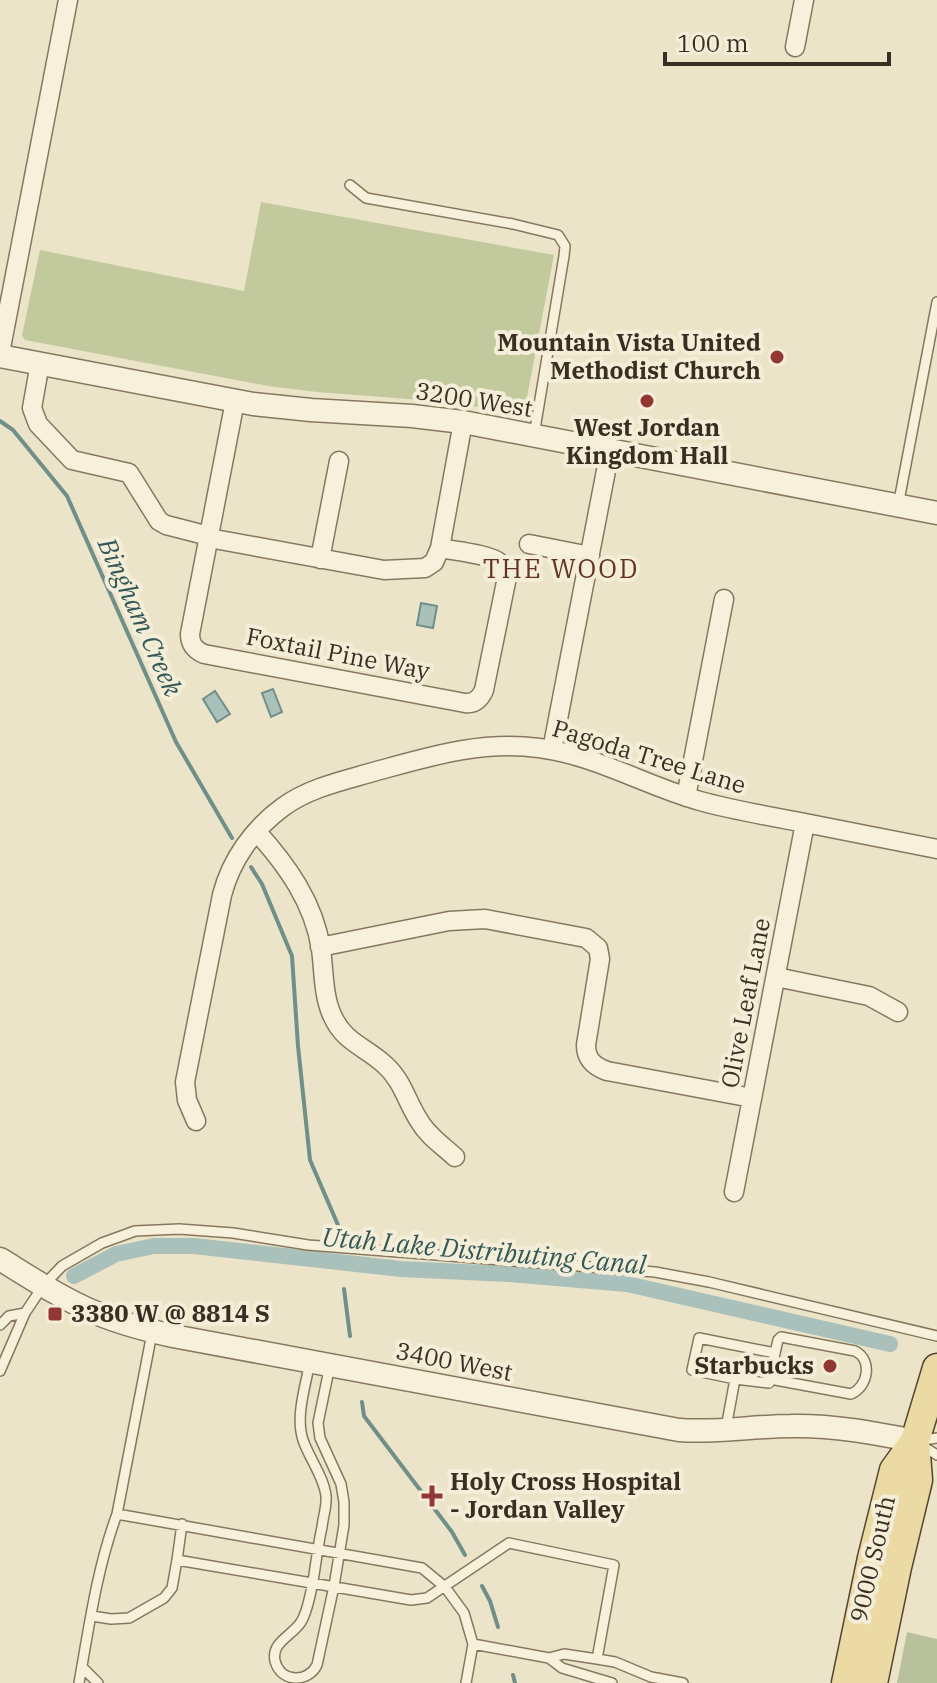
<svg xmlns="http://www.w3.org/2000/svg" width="937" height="1683" viewBox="0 0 937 1683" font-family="'IBM Plex Serif',serif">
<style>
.green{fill:#c2ca9d}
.cemetery{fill:#b9c09c}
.water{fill:#aac1bb;stroke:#708f89;stroke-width:2}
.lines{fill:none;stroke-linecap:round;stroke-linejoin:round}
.stream{stroke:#708f89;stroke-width:4}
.canal{stroke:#aac1bb;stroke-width:16}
.service-casing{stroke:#88775f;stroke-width:12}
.minor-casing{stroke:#88775f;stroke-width:21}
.tertiary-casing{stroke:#88775f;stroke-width:25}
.primary-casing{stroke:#564532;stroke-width:31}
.service{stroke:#f7f1dc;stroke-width:9}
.minor{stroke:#f7f1dc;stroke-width:18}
.tertiary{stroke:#f7f1dc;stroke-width:22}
.primary{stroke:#ecdaa4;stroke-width:28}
.poi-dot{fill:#933733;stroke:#f4eed8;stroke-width:3}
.labels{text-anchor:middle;stroke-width:8;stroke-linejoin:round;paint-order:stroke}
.poi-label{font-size:24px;font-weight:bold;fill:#392e21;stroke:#f4eed8;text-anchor:end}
.street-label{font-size:24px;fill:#392e21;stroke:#f4eed8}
.neighbourhood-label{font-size:26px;letter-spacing:2px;fill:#633423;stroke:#f4eed8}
.water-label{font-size:26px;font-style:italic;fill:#325857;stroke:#f4eed8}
</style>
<rect width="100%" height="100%" fill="#ece4c9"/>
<!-- green -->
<path class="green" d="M261,202L554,255L524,413L434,401L317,392L268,386L25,340L22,335L40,250L244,291Z"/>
<!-- cemetery -->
<path class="cemetery" d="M907,1632L937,1639V1683H897Z"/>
<!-- water -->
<path class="water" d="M421,603L437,606L433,628L417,625Z
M273,689L282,712L271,717L262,693Z
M215,691L230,714L217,722L203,699Z"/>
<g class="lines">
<!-- stream -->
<path class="stream" d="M0,421L13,430L67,496L176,742L232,838
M251,867L262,884L292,956L298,1046L310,1160L344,1239
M344,1289L350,1336
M362,1402L364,1416L452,1532L465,1555
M482,1586L490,1601L498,1627
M513,1675L515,1683"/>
<!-- canal -->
<path class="canal" d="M74,1276L116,1254L154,1246H194L401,1269L508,1274L627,1284L890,1344"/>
<defs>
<path id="service" d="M350,185L366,198L513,224L558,235L565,246L564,256L534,435
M898,506L937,302
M0,1325L9,1316L25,1313
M152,1333L117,1514L422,1568L445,1587L464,1613L473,1644L466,1683
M310,1361C306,1385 295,1416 303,1440C309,1458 324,1477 326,1496C327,1506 323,1517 322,1527C318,1545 316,1563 313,1581C311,1592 306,1614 301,1622C292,1636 271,1642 275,1661C281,1683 308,1683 317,1665L334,1586L344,1525V1502L341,1484L320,1438L318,1423L330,1365
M0,1371L25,1313L43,1286L62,1266L102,1243L135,1231L179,1229L233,1233L308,1245L655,1272L709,1282L937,1336
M770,1379L851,1394C868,1387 873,1360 855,1351L781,1337L778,1340L775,1353
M726,1428L735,1379L692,1370L699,1338L775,1353L769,1383L735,1379
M918,1441L937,1438
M921,1445L937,1455
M182,1524L177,1560L411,1600L427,1598L509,1543L614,1565L597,1659
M92,1616L111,1619L129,1618L164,1598L172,1588L177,1560
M473,1644L549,1658L564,1654L597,1659L615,1662L651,1677L683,1683
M549,1658L562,1668L612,1683
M82,1667L98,1683
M79,1683C89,1627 97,1568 117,1514"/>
<path id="minor" d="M795,47L804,0
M0,353L68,0
M40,363L32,408L38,424L72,460L129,473L159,521L166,525L209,536
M235,401L190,634C190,645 195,650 204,654L465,703C474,704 480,699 484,690L506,582C505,575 505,569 500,563C490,554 454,551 440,548
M209,538L384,570L425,568L434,562L440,548L463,422
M529,544L590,556
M320,559L339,461
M552,750L610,450
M686,797L724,599
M257,832C287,865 314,903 321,949C324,971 323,995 332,1015C344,1043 365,1046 385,1065C403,1081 407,1103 420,1122C428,1136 443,1146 455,1157
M320,947L449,921L485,919L586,938L598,948L600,959L586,1045C586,1059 593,1066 607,1071L752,1098
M776,977L869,996L898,1012
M196,1121L187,1100L185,1082L222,895C231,860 253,829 283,807C309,788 342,781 373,772C428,757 481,740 539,748C595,755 646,786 700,801C733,810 767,816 800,822C846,831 891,840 937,849
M734,1192L805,823"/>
<path id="tertiary" d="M0,356L253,404L311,410L412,416L463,422L937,513
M0,1259C31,1278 61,1298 94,1312C119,1323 146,1330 173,1336L679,1430C717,1433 754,1426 791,1426C833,1425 874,1433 915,1441"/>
<path id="primary" d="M846,1683L872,1558L894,1470L915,1441L937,1368
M873,1683L897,1567L918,1480L915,1441"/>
</defs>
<!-- service casing -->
<use href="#service" class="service-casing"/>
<!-- minor casing -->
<use href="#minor" class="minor-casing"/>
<!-- tertiary casing -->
<use href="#tertiary" class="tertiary-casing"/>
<!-- primary casing -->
<use href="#primary" class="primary-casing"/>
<!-- service -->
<use href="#service" class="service"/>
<!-- minor -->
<use href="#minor" class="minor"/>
<!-- tertiary -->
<use href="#tertiary" class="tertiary"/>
<!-- primary -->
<use href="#primary" class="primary"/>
</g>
<!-- markers -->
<g class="poi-dot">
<circle cx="777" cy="357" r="8"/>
<circle cx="647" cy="401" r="8"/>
<rect x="47" y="1306" width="16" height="16" rx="4"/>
<circle cx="830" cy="1366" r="8"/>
<path d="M428 1484h8v8h8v8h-8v8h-8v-8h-8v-8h8z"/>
</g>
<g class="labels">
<!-- poi labels -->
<g class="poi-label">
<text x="761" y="351">Mountain Vista United<tspan x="761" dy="28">Methodist Church</tspan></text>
<text x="647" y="436" text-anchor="middle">West Jordan<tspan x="647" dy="28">Kingdom Hall</tspan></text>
<text x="71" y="1322" text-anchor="start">3380 W @ 8814 S</text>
<text x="814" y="1374">Starbucks</text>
<text x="450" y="1490" text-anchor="start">Holy Cross Hospital<tspan x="450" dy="28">- Jordan Valley</tspan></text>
</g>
<!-- street labels -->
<g class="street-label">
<text transform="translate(474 400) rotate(9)" y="8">3200 West</text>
<text transform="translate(338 654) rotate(11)" y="8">Foxtail Pine Way</text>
<text transform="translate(649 757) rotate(17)" y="8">Pagoda Tree Lane</text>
<text transform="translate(746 1003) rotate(-79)" y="8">Olive Leaf Lane</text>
<text transform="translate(454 1362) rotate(11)" y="8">3400 West</text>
<text transform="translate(873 1559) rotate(-77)" y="8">9000 South</text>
</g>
<!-- neighbourhood labels -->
<g class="neighbourhood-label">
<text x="561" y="578">THE WOOD</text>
</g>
<!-- water labels -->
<g class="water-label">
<text transform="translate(140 617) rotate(66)" y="9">Bingham Creek</text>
<text transform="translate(484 1251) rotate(5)" y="9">Utah Lake Distributing Canal</text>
</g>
</g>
<!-- scale -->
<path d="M665 52v12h224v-12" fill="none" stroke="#392e21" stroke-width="4"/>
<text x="677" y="52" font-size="24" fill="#392e21" stroke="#f4eed8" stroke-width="6" paint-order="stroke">100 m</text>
</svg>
